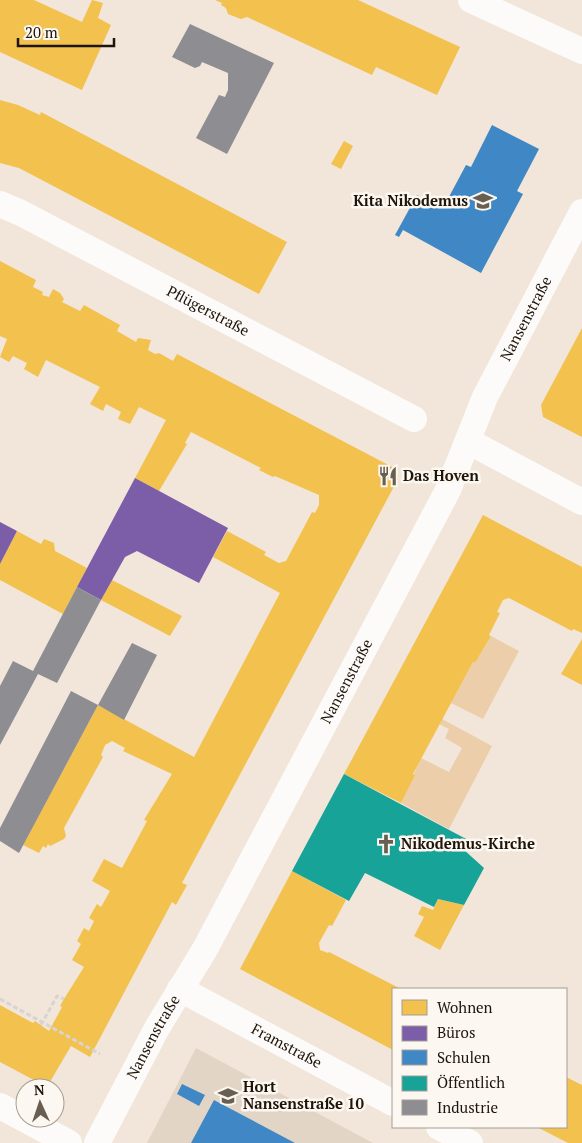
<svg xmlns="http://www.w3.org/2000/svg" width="582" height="1143" viewBox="0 0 582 1143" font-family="'PT Serif',serif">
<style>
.education{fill:#e3d5c6}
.green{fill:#ecceaa}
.homes{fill:#f2c14e}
.offices{fill:#7b5ea7}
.schools{fill:#3f88c5}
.public{fill:#17a398}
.industry{fill:#8d8d92}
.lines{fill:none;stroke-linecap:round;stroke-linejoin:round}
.path{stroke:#d8d4d0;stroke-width:3;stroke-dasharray:5 2.5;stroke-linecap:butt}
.minor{stroke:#fdfbf9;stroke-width:26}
.labels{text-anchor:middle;stroke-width:5;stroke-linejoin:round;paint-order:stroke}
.poi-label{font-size:15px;font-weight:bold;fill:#1e150a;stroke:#fcf7f1;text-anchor:start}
.street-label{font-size:15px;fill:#1e150a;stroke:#fcf7f1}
</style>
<rect width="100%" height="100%" fill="#f1e6d9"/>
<!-- education -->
<path class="education" d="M196,1048L373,1143H147Z"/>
<!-- green -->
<path class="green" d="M491,636L519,651L483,719L451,703L473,662L475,663Z
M442,719L492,746L449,829L401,803L421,758L449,772L462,748L445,738L449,729L439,724Z"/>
<!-- homes -->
<path class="homes" d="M0,0H34L82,22L92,0L103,3L98,18L111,25L82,90L0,52Z
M215,0H358L460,47L437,95L376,67L372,75L247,17L241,19L228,14L226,8L221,5L222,3Z
M0,100L18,105L40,115L41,112L287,242L259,294L19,168L0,163Z
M344,141L353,146L341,169L331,164Z
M0,261L36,280L33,287L43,292L42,295L49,297L53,289L60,293L64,299L62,302L80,311L84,305L120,325L117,331L136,342L138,338L151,340L148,350L155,354L159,353L173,361L177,354L396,469L398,479L182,883L187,885L176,905L172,902L90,1057L71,1046L47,1087L0,1062V1005L33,1023L35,1021L49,1031L62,1007L60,1006L64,999L84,967L72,960L81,944L77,941L84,928L89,931L94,921L89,918L97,904L101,907L110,891L92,881L104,859L122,868L147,821L144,820L172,774L123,751L125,748L112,741L105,745L101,755L103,757L64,828L66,836L64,839L50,846L48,844L46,848L43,846L39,853L23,845L98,705L194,757L280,593L213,557L227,531L266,552L264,555L279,563L286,561L312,512L315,513L319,505V495L275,476L273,477L259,470L261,468L191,432L185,443L187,444L159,491L135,478L166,420L139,407L130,424L118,419L121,412L106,404L103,411L90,404L100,387L46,360L38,377L24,369L27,363L13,356L9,362L0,357L7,339L0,336Z
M582,328V437L543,417L541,405Z
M483,515L582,567V633L573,629L572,631L509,598L503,600L497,612L500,613L489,635L491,636L475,663L473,662L413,774L415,775L401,803L344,774Z
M17,531L41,544L44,539L54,543L55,551L87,568L63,614L0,580V564Z
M112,580L182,616L170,636L101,600Z
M582,639V685L561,674Z
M292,871L346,900L332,926L329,925L319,943L320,950L328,953L329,952L401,989H393V1050L240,969Z
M438,899L464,905L440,950L414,936L424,917L418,914L422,906L433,910Z
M566,1077L582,1085V1143H568L537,1127H566Z"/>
<!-- offices -->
<path class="offices" d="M135,478L228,528L199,583L137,551L125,557L101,600L77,587Z
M0,522L17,531L0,564Z"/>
<!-- schools -->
<path class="schools" d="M492,125L539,149L517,191L523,194L481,273L403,230L399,237L395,235L417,195L443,208L466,165L471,167Z
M182,1084L205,1095L199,1106L177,1094Z
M214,1100L295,1143H191Z"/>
<!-- public -->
<path class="public" d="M344,774L468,840L463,849L484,868L464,905L438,899L434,907L365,873L349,901L292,871Z"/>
<!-- industry -->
<path class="industry" d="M190,24L274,63L227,154L196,138L219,95L225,97L228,90V73L202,62L200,66L195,68L172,57Z
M77,587L101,600L57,683L38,674L0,745V686L13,661L33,671Z
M132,643L157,655L124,720L98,705Z
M71,691L98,705L19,853L0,841V828Z"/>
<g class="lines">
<!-- path -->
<path class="path" d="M0,999L100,1054
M41,1025L57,996L64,999"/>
<!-- minor -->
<g class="minor">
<path d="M471,0L582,51"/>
<path id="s1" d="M0,204L21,213L414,419"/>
<path d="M468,441L582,502"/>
<path id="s2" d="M180,989L393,1103"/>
<path d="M0,1106L69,1143"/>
<path d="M439,1127L470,1143"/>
<path id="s3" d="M97,1143L157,1028L205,949L448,490L485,397L582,212"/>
</g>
</g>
<!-- icons -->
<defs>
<symbol id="school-bare" viewBox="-9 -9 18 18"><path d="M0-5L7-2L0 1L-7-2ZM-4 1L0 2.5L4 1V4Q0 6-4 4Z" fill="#685e52" stroke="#fcf7f1" stroke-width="2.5" paint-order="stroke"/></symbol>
<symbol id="restaurant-bare" viewBox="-9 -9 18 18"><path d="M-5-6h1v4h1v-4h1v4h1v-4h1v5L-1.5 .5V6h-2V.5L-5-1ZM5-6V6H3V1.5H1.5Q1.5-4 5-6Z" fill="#685e52" stroke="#fcf7f1" stroke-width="2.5" paint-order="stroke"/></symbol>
<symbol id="church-bare" viewBox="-9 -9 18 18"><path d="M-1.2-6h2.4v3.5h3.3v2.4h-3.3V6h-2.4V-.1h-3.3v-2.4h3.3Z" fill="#685e52" stroke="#fcf7f1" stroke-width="2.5" paint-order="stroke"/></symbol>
</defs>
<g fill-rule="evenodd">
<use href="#school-bare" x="469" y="187" width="28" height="28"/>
<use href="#restaurant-bare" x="374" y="462" width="28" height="28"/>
<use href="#church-bare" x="372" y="830" width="28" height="28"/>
<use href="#school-bare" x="214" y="1082" width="28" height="28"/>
</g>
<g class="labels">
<!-- poi labels -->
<g class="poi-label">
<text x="468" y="206" text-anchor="end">Kita Nikodemus</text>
<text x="403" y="481">Das Hoven</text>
<text x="401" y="849">Nikodemus-Kirche</text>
<text x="243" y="1092">Hort<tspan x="243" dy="17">Nansenstraße 10</tspan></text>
</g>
<!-- street labels -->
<g class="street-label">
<text dy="5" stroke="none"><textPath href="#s1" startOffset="234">Pflügerstraße</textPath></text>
<text dy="5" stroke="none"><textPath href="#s3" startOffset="930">Nansenstraße</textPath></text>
<text dy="5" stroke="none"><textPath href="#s3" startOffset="525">Nansenstraße</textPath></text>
<text dy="5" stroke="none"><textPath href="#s3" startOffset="120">Nansenstraße</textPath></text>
<text dy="5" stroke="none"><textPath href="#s2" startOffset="121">Framstraße</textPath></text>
</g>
</g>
<!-- legend -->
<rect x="392" y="988" width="175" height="140" fill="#fcf7f1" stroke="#a39d95"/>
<rect x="402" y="1000" width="25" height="15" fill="#f2c14e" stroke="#a39d95"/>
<text x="437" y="1013" font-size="15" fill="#1e150a">Wohnen</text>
<rect x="402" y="1026" width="25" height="15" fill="#7b5ea7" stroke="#a39d95"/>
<text x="437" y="1038" font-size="15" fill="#1e150a">Büros</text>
<rect x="402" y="1050" width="25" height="15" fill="#3f88c5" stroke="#a39d95"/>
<text x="437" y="1063" font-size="15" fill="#1e150a">Schulen</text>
<rect x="402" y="1076" width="25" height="15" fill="#17a398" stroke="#a39d95"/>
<text x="437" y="1088" font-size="15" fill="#1e150a">Öffentlich</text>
<rect x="402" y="1100" width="25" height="15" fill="#8d8d92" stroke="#a39d95"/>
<text x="437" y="1113" font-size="15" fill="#1e150a">Industrie</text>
<!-- north arrow -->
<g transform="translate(40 1103) rotate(357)"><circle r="24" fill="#fcf7f1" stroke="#a39d95"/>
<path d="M0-4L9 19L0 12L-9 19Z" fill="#685e52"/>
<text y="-8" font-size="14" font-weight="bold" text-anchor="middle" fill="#1e150a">N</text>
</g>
<!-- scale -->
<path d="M18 38v8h96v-8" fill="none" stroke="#1e150a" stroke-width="2.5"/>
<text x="25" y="38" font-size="15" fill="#1e150a" stroke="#fcf7f1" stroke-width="4" paint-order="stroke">20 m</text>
</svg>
